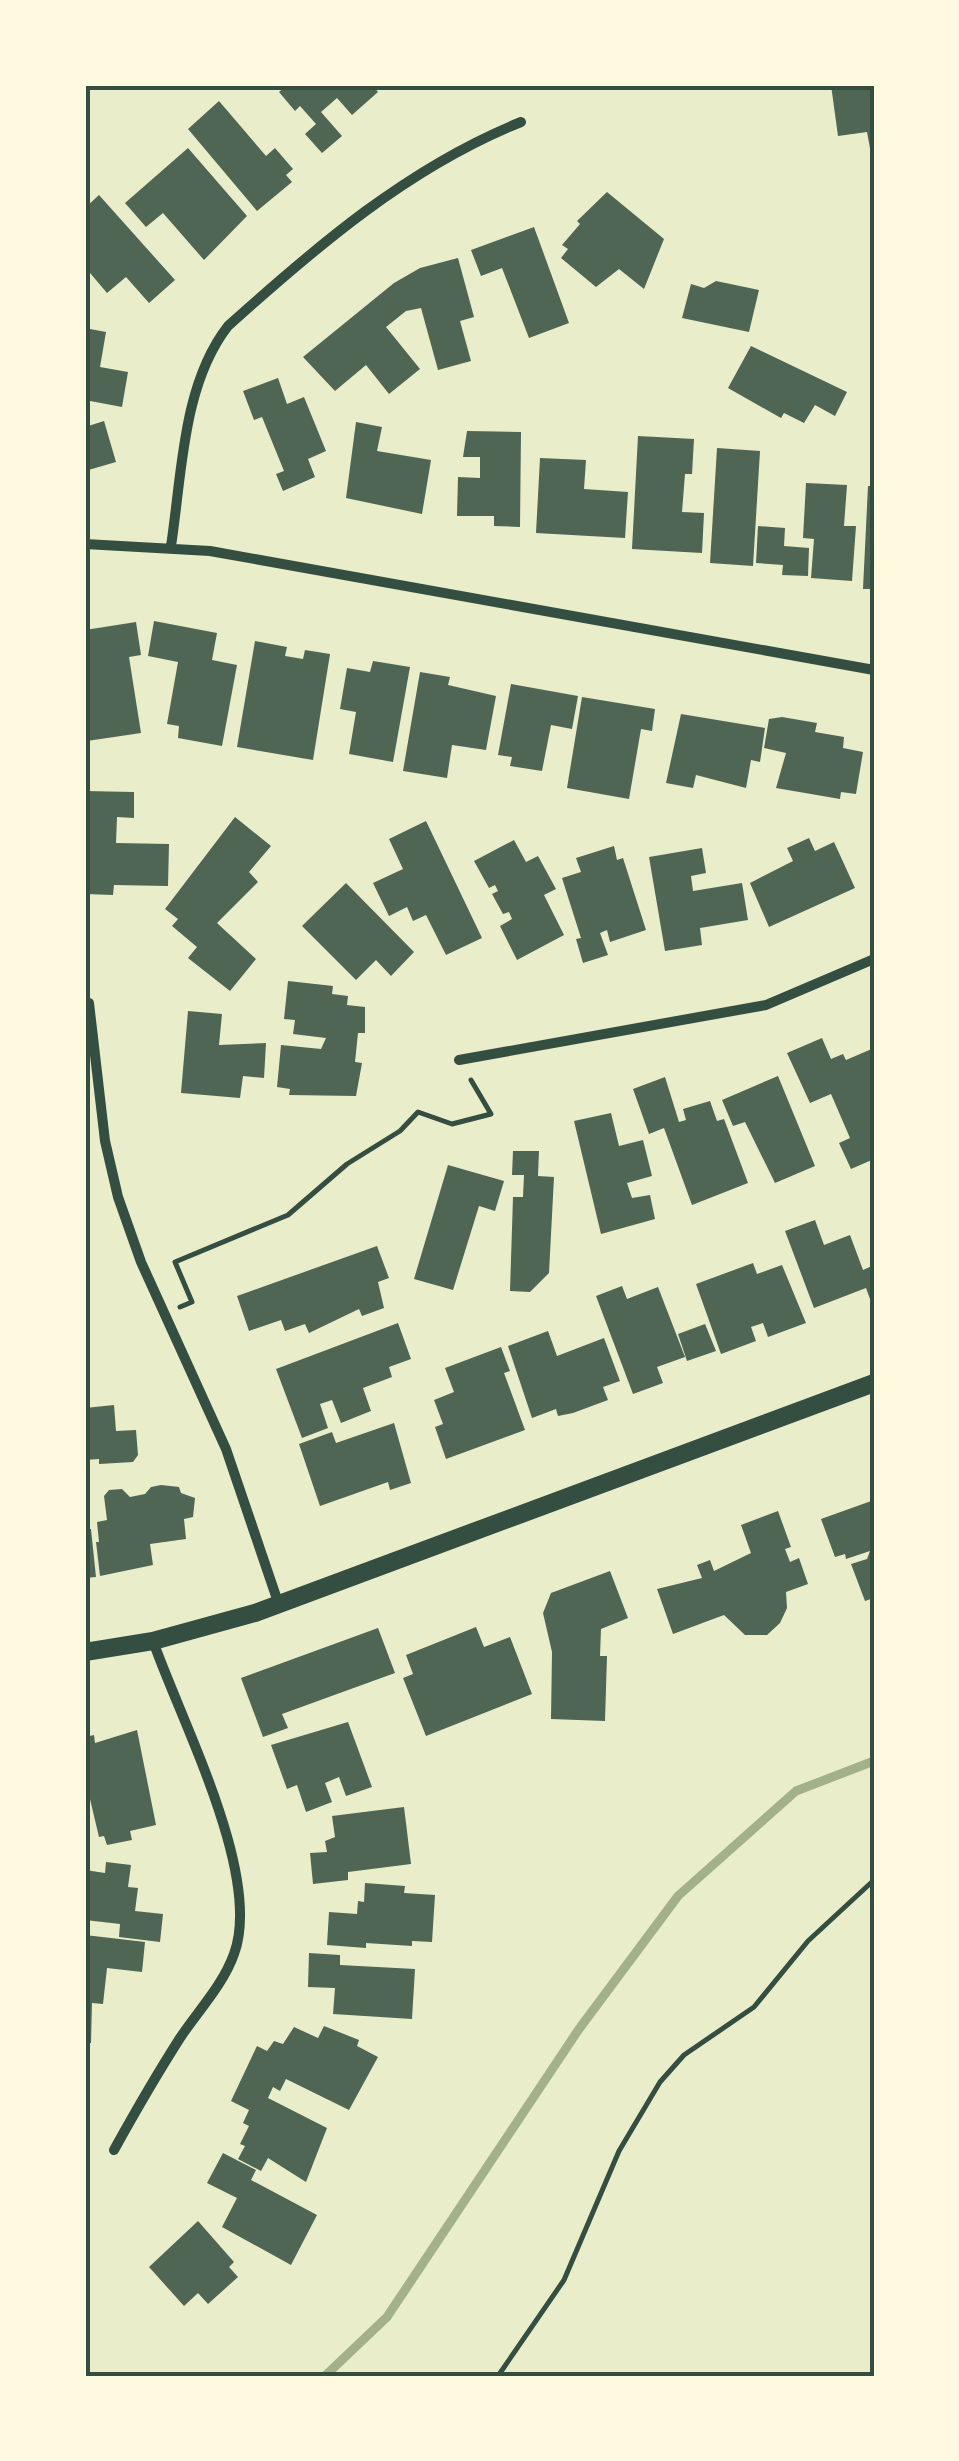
<svg xmlns="http://www.w3.org/2000/svg" width="959" height="2461" viewBox="0 0 959 2461" font-family="'IBM Plex Sans',sans-serif">
<style>
.lines{fill:none;stroke-linecap:round;stroke-linejoin:round}
.stream{stroke:#a3b18a;stroke-width:9}
.building{fill:#4f6655}
.path{stroke:#344e41;stroke-width:5}
.minor{stroke:#344e41;stroke-width:10}
.tertiary{stroke:#344e41;stroke-width:18}
.neatline{fill:none;stroke:#344e41;stroke-width:4}
</style>
<rect width="100%" height="100%" fill="#e9edc9"/>
<g class="lines">
<!-- stream -->
<path class="stream" d="M325,2376L387,2317L579,2029L678,1896L796,1791L874,1761"/>
</g>
<!-- building -->
<path class="building" d="M287,85H372L378,92L352,115L337,98L321,112L342,136L322,153L305,134L316,124L300,106L295,111L279,92Z
M831,85H874V170L867,132L838,136Z
M219,101L266,156L275,148L293,169L286,175L292,182L257,211L188,129Z
M188,148L247,216L204,260L163,213L146,227L125,203Z
M607,192L664,239L644,289L619,269L596,287L561,258L568,249L562,245L580,224L577,221Z
M99,195L175,280L149,303L126,277L107,293L85,267V208Z
M534,227L569,323L529,338L502,268L481,276L471,250Z
M458,258L474,317L460,321L471,361L438,370L421,308L406,311L386,327L420,369L389,394L366,365L335,391L303,357L394,283L420,268Z
M716,281L759,290L749,332L682,318L691,284L704,288Z
M85,328L106,332L100,367L128,372L122,407L85,400Z
M751,346L847,392L835,416L815,405L804,423L784,413L781,418L728,388Z
M278,378L287,404L304,397L326,451L308,459L315,477L283,491L276,474L284,471L262,417L254,420L243,391Z
M104,421L116,462L85,471V427Z
M356,422L382,427L377,451L431,460L422,514L346,498Z
M467,431L521,432L520,527L494,526V516H457L458,477L480,478V457H463Z
M638,436L694,439L692,474H685L682,512L704,513L702,553L632,549Z
M717,448L760,451L753,566L710,563Z
M540,458L586,460L584,489L628,492L625,538L536,533Z
M806,483L847,485L844,526H856L852,581L811,578L814,539L803,538Z
M868,486H874V589H863Z
M758,526L785,528L784,546L809,548L808,576L782,575L783,565L756,563Z
M154,621L217,633L212,660L237,665L222,746L178,738L179,726L167,724L178,662L148,656Z
M136,622L141,655L129,657L141,733L87,741L85,630Z
M255,641L287,647L285,656L303,659L305,650L330,654L313,760L237,747Z
M373,661L410,667L393,762L349,754L356,712L340,709L347,668L370,672Z
M420,672L450,677L448,685L496,696L486,750L452,745L447,778L403,771Z
M511,684L578,696L572,729L551,725L542,771L510,766L512,757L498,755Z
M582,697L655,709L652,731L641,729L629,799L567,788Z
M681,714L765,728L760,762L751,760L746,788L696,775L693,788L666,783Z
M782,717L817,723L815,732L844,737L843,748L863,752L856,794L841,792L840,799L776,788L786,753L764,748L769,719Z
M85,791L134,792V818L117,817L116,843L169,844L168,886L114,885L113,895L85,894Z
M235,817L271,846L249,872L258,882L217,923L256,959L230,991L188,958L197,947L172,926L178,919L165,909Z
M426,821L482,938L446,955L426,915L413,921L407,907L389,916L373,883L403,869L389,839Z
M809,838L815,851L834,842L855,888L769,927L750,883L793,861L787,848Z
M514,840L526,862L538,856L556,889L544,895L564,935L517,960L500,926L512,919L509,912L503,914L492,894L498,891L495,885L489,888L474,861Z
M614,846L617,860L623,858L646,930L610,942L607,930L600,933L608,955L583,963L576,939L581,938L562,878L581,872L576,858Z
M702,848L706,873L691,876L693,891L742,883L748,920L700,928L702,945L665,951L649,857Z
M346,883L414,952L391,976L376,960L356,980L302,926Z
M288,981L333,986L332,994L348,996L347,1005L365,1007V1033H358L355,1062L362,1063L356,1096L289,1095L290,1089L277,1087L281,1045L321,1049L326,1038L293,1034L295,1020L284,1019Z
M188,1011L222,1014L219,1045L266,1043L264,1078L243,1076L240,1098L181,1093Z
M822,1038L831,1059L843,1054L846,1060L874,1048V1159L851,1169L839,1143L850,1138L831,1094L810,1103L787,1053Z
M778,1076L815,1166L775,1183L745,1122L733,1126L722,1100Z
M665,1077L679,1122L686,1120L683,1109L710,1101L717,1121L724,1119L748,1183L692,1205L664,1128L649,1134L633,1089Z
M611,1113L619,1146L643,1140L652,1176L627,1183L632,1198L650,1195L655,1219L601,1234L574,1121Z
M513,1151H539L538,1176L554,1177L549,1273L530,1292L510,1291L513,1197H523L524,1175H512Z
M448,1165L504,1181L495,1211L479,1206L453,1290L414,1279Z
M815,1220L824,1245L850,1235L863,1270L874,1265V1297L870,1299L866,1288L814,1308L785,1231Z
M377,1246L389,1278L378,1282L384,1308L362,1316L359,1309L309,1333L305,1324L285,1331L281,1320L249,1331L237,1296Z
M753,1263L757,1274L782,1265L806,1323L768,1337L763,1323L751,1327L756,1341L721,1354L696,1284Z
M622,1286L627,1299L658,1287L685,1357L657,1367L663,1383L633,1394L596,1296Z
M398,1323L411,1359L389,1367L392,1377L363,1388L371,1411L341,1423L332,1400L320,1404L328,1428L302,1438L276,1369Z
M705,1324L716,1351L687,1361L678,1334Z
M548,1331L557,1356L604,1338L620,1381L603,1387L608,1400L573,1413L558,1416L556,1409L532,1418L508,1346Z
M501,1347L510,1371L504,1373L525,1430L446,1459L435,1427L443,1424L434,1400L454,1392L445,1368Z
M114,1405L116,1431L136,1430L138,1455L133,1462L99,1464V1459L85,1460V1408Z
M394,1423L411,1483L390,1490L388,1482L320,1506L299,1444L332,1432L336,1443Z
M161,1485L179,1487L181,1493L195,1498L193,1517L184,1519L186,1539L150,1544L153,1565L100,1576L96,1542H99L97,1522L107,1520L104,1496L109,1490L122,1489L130,1497L145,1494L151,1487Z
M874,1500V1598L865,1601L851,1564L867,1559L870,1551L846,1559L845,1554L835,1557L821,1519Z
M778,1511L791,1547L785,1549L790,1562L799,1558L808,1584L786,1592L787,1608L780,1623L767,1635H745L724,1615L673,1634L657,1589L702,1578L697,1565L710,1560L714,1571L751,1553L741,1525Z
M85,1529H91L96,1577L85,1578Z
M610,1571L628,1618L601,1629L600,1656H607L605,1721L551,1719L552,1652L543,1613L551,1593Z
M476,1627L484,1647L510,1637L532,1694L426,1736L403,1678L413,1674L406,1655Z
M378,1628L395,1673L282,1714L288,1728L263,1737L241,1678Z
M348,1722L372,1787L346,1796L339,1777L325,1783L332,1802L306,1812L297,1785L287,1789L271,1745Z
M137,1730L156,1825L130,1831L132,1840L107,1845L104,1836L99,1837L85,1778V1737L94,1735L95,1743Z
M404,1807L411,1864L348,1872V1880L313,1884L310,1853L327,1852L325,1841L335,1837L332,1816Z
M106,1862L131,1865L128,1887L138,1888L135,1911L163,1914L160,1942L119,1937L120,1924L85,1920V1870L105,1873Z
M365,1883L405,1886L404,1893L435,1895L432,1942L412,1941V1946L366,1943V1948L327,1945L329,1912L357,1914L358,1901L364,1902Z
M85,1935L145,1942L142,1972L107,1968L103,2004L92,2003L91,2043H85Z
M309,1953L340,1955V1965L415,1969L412,2019L333,2014L335,1988L308,1987Z
M324,2026L359,2040L357,2046L378,2057L349,2110L286,2079L280,2091L273,2087L268,2098L327,2128L306,2182L268,2158L261,2171L238,2159L245,2146L240,2144L249,2126L243,2123L249,2110L231,2101L257,2046L267,2051L274,2041L283,2044L294,2027L318,2038Z
M223,2153L256,2170L251,2180L317,2215L291,2265L222,2227L237,2198L207,2183Z
M198,2221L234,2262L229,2267L238,2277L208,2304L198,2293L184,2306L149,2267Z"/>
<g class="lines">
<!-- path -->
<path class="path" d="M180,1307L192,1302L175,1262L288,1215L347,1164L400,1131L418,1112L452,1124L491,1114L471,1080
M498,2376L564,2280L619,2151L660,2082L684,2055L754,2007L808,1941L874,1880"/>
<!-- minor -->
<path class="minor" d="M85,544L210,551L874,670
M171,546C182,475 182,385 228,326C317,246 409,167 521,122
M89,1003L105,1141L118,1197L141,1262L226,1449L279,1605
M459,1060L766,1005L874,959
M114,2150C135,2112 157,2074 180,2038C198,2011 223,1985 234,1954C263,1876 181,1721 153,1641"/>
<!-- tertiary -->
<path class="tertiary" d="M85,1652L153,1641L255,1613L874,1383"/>
</g>
<!-- border -->
<rect width="959" height="2461" fill="none" stroke="#fefae0" stroke-width="175"/>
<rect x="88" y="88" width="784" height="2286" class="neatline"/>
</svg>
